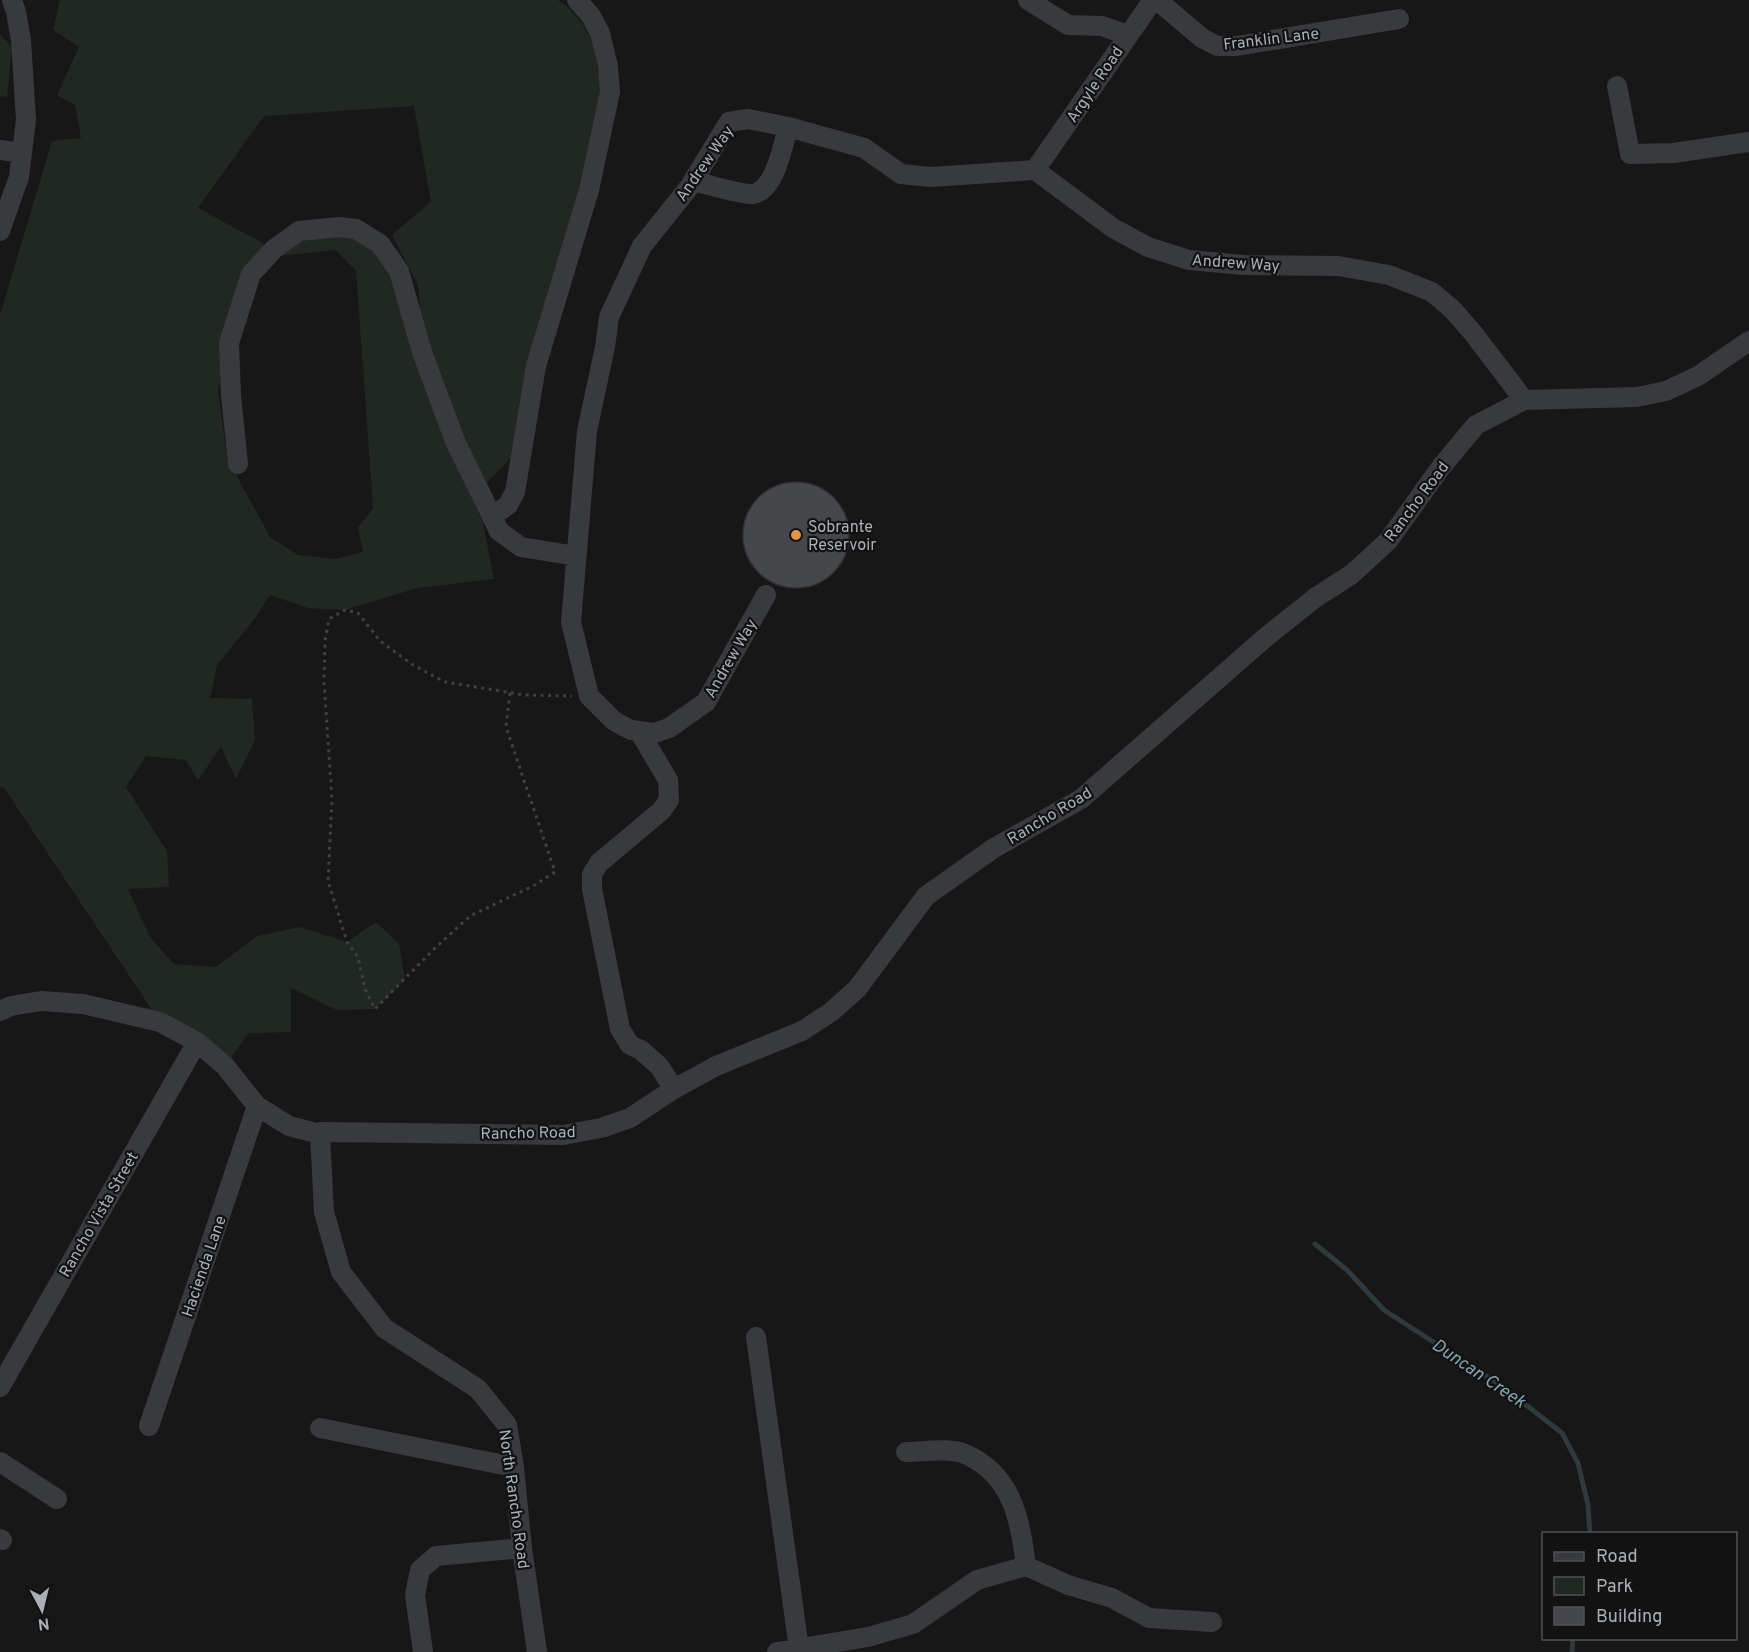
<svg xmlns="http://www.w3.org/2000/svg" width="1749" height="1652" viewBox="0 0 1749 1652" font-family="Overpass,sans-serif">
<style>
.green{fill:#212821}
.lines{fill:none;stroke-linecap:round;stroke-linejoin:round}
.stream{stroke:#30393d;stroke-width:5}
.building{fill:#46474b;stroke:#313134;stroke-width:1.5}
.path{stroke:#3e4144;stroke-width:3;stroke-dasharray:3 4.5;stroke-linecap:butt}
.minor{stroke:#383a3d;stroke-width:20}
.poi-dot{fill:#e19346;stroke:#121213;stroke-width:2}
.labels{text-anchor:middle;stroke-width:4.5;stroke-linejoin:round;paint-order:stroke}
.street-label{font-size:16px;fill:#aab0b7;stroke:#121213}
.poi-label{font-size:16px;fill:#aab0b7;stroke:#121213;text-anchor:start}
.water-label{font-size:18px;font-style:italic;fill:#84a2af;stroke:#121213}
</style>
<rect width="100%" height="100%" fill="#171718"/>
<!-- green -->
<path class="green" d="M60,0H558L568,7L582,23L592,40L599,74L601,100L580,198L515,454L486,483L455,421L422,326L418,285L392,235L431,202L414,106L264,116L198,208L270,247L218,389L227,458L270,537L298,555L335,559L363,552L358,528L373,508L356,271L336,250L278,256L280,250L313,235L346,234L376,247L395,282L448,444L483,523L494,579L417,588L345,610L308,608L270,595L256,617L217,665L210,698L252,699L255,740L236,779L221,747L198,780L186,760L146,756L126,787L167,851L169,887L128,889L150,937L174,964L216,967L257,936L300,927L347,942L376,922L399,944L405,980L375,1009L337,1010L291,988V1032L249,1033L225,1066L160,1022L4,788L0,787V315L52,141L81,138L75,105L57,95L79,47L53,30Z
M0,34L12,47L7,97L0,96Z"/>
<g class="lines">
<!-- stream -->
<path class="stream" d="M1315,1244L1347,1270L1384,1310L1503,1387L1562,1433L1578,1463L1588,1505L1590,1534
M1572,1652L1573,1638"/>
</g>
<!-- building -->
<path class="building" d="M743 535a53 53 0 1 1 106 0a53 53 0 1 1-106 0Z"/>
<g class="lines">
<!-- path -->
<path class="path" d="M510,693L506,727L555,872L533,886L470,916L435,948L375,1009L365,989L358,957L347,942L328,881L332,800L324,682L325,641L329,619L345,610L358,613L380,641L413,665L445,682L525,695L572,696"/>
<!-- minor -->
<path class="minor" d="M1028,0L1068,25L1102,26L1127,35
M1157,0L1202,38L1217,46H1237L1399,19
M1617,86L1630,154L1674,153L1749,142
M0,150L22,153
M1035,170L1153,0
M693,181C707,184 741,195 753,194C775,190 783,146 788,127
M0,231L19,177L26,120L21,40L16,12L12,0
M238,464L231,395L229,343L251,274L274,249L299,231L340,227L356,229L380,244L399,271L422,352L455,441L499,531L521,547L576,556
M492,516L508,505L515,492L536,366L589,190L610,92L608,66L600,33L591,16L577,0
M766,595L706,702L669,728L654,733L631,730L614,721L589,696L571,622L587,431L605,347L609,317L642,246L690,186L729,122L748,119L788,127L864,148L901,174L931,177L1035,170L1113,228L1148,247L1189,260L1244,265L1338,266L1389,275L1432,292L1453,310L1473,333L1524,400
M639,731L668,780L669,800L661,811L599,863L592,874V889L620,1029L630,1045L641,1050L659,1066L674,1089
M0,1011L11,1006L41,1001L83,1004L160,1022L197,1042L225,1066L257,1106L289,1126L320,1134
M320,1134V1132L563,1135L601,1128L630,1118L674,1089L716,1066L802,1031L831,1012L857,989L926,896L994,848L1081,799L1266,637L1315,598L1352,574L1388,541L1441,467L1476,425L1524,400L1637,397L1666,391L1698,376L1749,341
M320,1134L324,1212L341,1272L384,1328L478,1389L507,1425L514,1467L522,1548L537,1652
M756,1337L799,1649
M0,1387L197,1042
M149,1426L257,1106
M320,1428L514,1467
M906,1452C922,1452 950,1447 965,1454C1013,1475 1020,1520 1026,1566
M0,1462L57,1499
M0,1539L2,1540
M423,1652L415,1595L420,1570L436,1556L522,1548
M777,1652L868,1637L913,1624L977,1580L1026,1566L1068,1585L1112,1598L1149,1618L1212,1622"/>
</g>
<!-- markers -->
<circle class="poi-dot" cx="796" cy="535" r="6"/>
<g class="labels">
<!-- street labels -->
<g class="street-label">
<text transform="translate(1271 38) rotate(-7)" y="6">Franklin Lane</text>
<text transform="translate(1094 84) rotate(-56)" y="6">Argyle Road</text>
<text transform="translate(704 163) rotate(-55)" y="6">Andrew Way</text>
<text transform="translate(1236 262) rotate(4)" y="6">Andrew Way</text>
<text transform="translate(1416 501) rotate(-53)" y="6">Rancho Road</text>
<text transform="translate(730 658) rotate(-60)" y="6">Andrew Way</text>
<text transform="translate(1049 815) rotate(-31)" y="6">Rancho Road</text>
<text transform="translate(528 1132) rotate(-1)" y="6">Rancho Road</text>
<text transform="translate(98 1214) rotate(-60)" y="6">Rancho Vista Street</text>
<text transform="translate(203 1266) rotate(-71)" y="6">Hacienda Lane</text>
<text transform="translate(515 1499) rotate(82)" y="6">North Rancho Road</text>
</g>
<!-- poi labels -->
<g class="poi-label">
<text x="808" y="532">Sobrante<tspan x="808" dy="18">Reservoir</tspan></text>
</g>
<!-- water labels -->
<g class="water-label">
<text transform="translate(1479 1373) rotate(34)" y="6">Duncan Creek</text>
</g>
</g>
<!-- legend -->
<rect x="1542" y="1532" width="195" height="108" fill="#121213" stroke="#4f5155" stroke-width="1.5"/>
<rect x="1554" y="1552" width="30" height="9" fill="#383a3d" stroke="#4f5155" stroke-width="1.5"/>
<text x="1596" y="1562" font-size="18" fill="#aab0b7">Road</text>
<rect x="1554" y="1577" width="30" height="18" fill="#212821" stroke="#4f5155" stroke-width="1.5"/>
<text x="1596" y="1592" font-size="18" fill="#aab0b7">Park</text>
<rect x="1554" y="1607" width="30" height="18" fill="#46474b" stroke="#4f5155" stroke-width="1.5"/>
<text x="1596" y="1622" font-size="18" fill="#aab0b7">Building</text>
<!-- north arrow -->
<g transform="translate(42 1610) rotate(173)" stroke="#121213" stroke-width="4.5" paint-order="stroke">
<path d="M0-4.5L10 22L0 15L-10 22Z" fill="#aab0b7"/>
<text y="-9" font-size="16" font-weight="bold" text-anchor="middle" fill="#aab0b7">N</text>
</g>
</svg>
